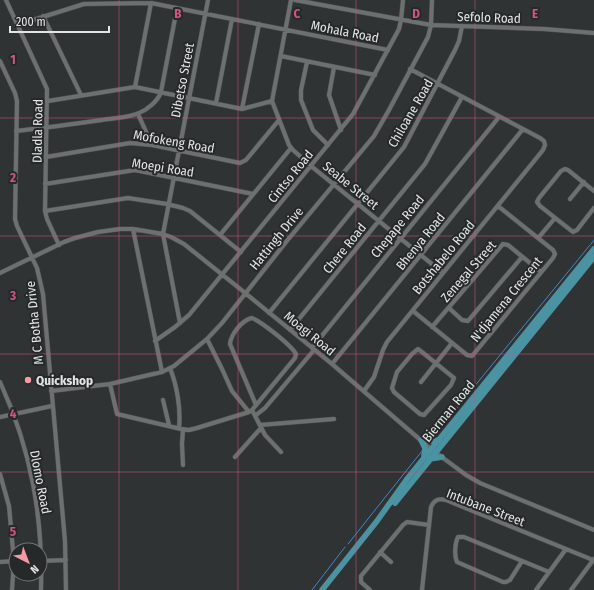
<svg xmlns="http://www.w3.org/2000/svg" width="594" height="590" viewBox="0 0 594 590" font-family="'Fira Sans Condensed',sans-serif">
<style>
.lines{fill:none;stroke-linecap:round;stroke-linejoin:round}
.stream{stroke:#4186c7;stroke-width:1}
.minor-casing{stroke:#4d504f;stroke-width:5}
.major-casing{stroke:#4d504f;stroke-width:6}
.minor{stroke:#6c706f;stroke-width:4}
.major{stroke:#4a93a2;stroke-width:5.5}
.grid{fill:none;stroke:#cc5684;stroke-width:1;stroke-opacity:0.55}
.poi-dot{fill:#f49aa4;stroke:#262929;stroke-width:1.5}
.labels{text-anchor:middle;stroke-width:4;stroke-linejoin:round;paint-order:stroke}
.street-label{font-size:13px;fill:#e3e5e5;stroke:#262929}
.poi-label{font-size:13px;font-weight:bold;fill:#e3e5e5;stroke:#262929;text-anchor:start}
.grid-label{font-size:13px;text-anchor:middle;font-weight:bold;fill:#cc5684;stroke:#262929;stroke-width:4;stroke-linejoin:round;paint-order:stroke}
</style>
<rect width="100%" height="100%" fill="#303333"/>
<g class="lines">
<!-- stream -->
<path class="stream" d="M591,244L594,240
M433,437L590,245
M348,544L422,451
M312,590L345,547"/>
<defs>
<path id="minor" d="M6,0L47,89L45,211L47,219L59,245
M291,0L272,101L289,145L293,150L311,166L443,273
M295,0L431,25L544,29L594,33
M43,16L81,95
M17,25L84,4L151,3L388,50
M281,56L375,75
M0,61L15,93L17,101L15,219L17,226L37,268L43,294L65,541L66,590
M307,62L301,90V100L313,130L328,145
M334,67L329,95L341,130
M135,87L151,3
M48,101L135,87L242,109L272,101
M216,103L232,19
M242,109L259,24
M138,114L152,145
M16,131C45,128 73,124 102,120C114,118 128,118 139,113C147,110 158,101 161,92L177,8
M46,157L130,143L152,145L240,163L246,160L279,120
M45,184L135,170L253,194
M594,191L568,170L565,169L561,171L539,198L537,202L540,206L573,232L577,230L594,208
M570,199L584,182
M45,211L128,198L167,204L183,208L190,211L241,252
M133,229L162,372
M220,235L291,148
M539,237L555,218
M0,273L64,242L75,238L98,232L120,229H133L163,234L171,237L184,244L239,288L332,364L431,449L466,475L480,483L594,530
M449,308L462,320L468,321L522,257
M413,311L467,355L472,356L553,258L555,254L553,250L498,206
M269,313L404,147L455,50L459,41L462,26
M180,323L163,234L208,0
M432,327L503,244L508,245L541,272
M290,330L425,164L462,97
M207,339L222,369L232,391L249,412L252,410L265,435L281,452
M155,341L175,327L189,315L353,114L399,29L401,20L403,0
M312,348L499,117
M418,349L422,352L454,378L451,385L424,415L420,414L394,392L392,388L397,372L412,354Z
M332,364L523,129
M170,368C177,386 181,409 179,428
M0,382C31,449 43,516 41,590
M421,382L452,343
M110,384L117,414L181,429L189,430L197,428L249,412
M51,391L110,384L162,372L174,366L207,339L222,323L286,242L374,136L389,110L428,37L431,25L432,0
M364,391L374,377L383,350L387,342L543,150L545,145L544,141L540,138L410,69
M163,400L169,425
M252,410L295,358L296,354C291,345 262,322 252,318C242,320 231,334 230,344L256,405
M256,415L265,408L314,350
M0,417L52,406
M260,425L334,419
M183,429L182,444L183,465
M235,457L261,428
M0,474L9,506L14,561L12,590
M380,552L391,562
M40,561L66,560
M522,561L510,580L506,582H503L457,562C454,556 455,543 458,537H464L549,572
M0,562L16,561
M370,590L361,582V576L403,525L407,522L429,525
M422,590L431,507C434,500 438,498 446,500L593,560
M536,590L566,549
M571,590L594,559"/>
<path id="major" d="M421,440L425,448L424,456
M422,441H431L439,440
M429,459L442,457
M395,503L594,257
M322,590L377,521L407,479L594,249"/>
</defs>
<!-- minor casing -->
<use href="#minor" class="minor-casing"/>
<!-- major casing -->
<use href="#major" class="major-casing"/>
<!-- minor -->
<use href="#minor" class="minor"/>
<!-- major -->
<use href="#major" class="major"/>
</g>
<!-- grid -->
<path class="grid" d="M119,0V590M238,0V590M356,0V590M475,0V590M0,118H594M0,236H594M0,354H594M0,472H594"/>
<!-- markers -->
<circle class="poi-dot" cx="28" cy="380" r="4"/>
<g class="labels">
<!-- street labels -->
<g class="street-label">
<text transform="translate(489 17) rotate(2)" y="5">Sefolo Road</text>
<text transform="translate(345 31) rotate(11)" y="5">Mohala Road</text>
<text transform="translate(182 80) rotate(-79)" y="5">Dibetso Street</text>
<text transform="translate(410 113) rotate(-60)" y="5">Chiloane Road</text>
<text transform="translate(37 131) rotate(-89)" y="5">Dladla Road</text>
<text transform="translate(174 141) rotate(10)" y="5">Mofokeng Road</text>
<text transform="translate(163 167) rotate(9)" y="5">Moepi Road</text>
<text transform="translate(290 176) rotate(-51)" y="5">Cintso Road</text>
<text transform="translate(351 185) rotate(39)" y="5">Seabe Street</text>
<text transform="translate(397 226) rotate(-51)" y="5">Chepape Road</text>
<text transform="translate(276 238) rotate(-51)" y="5">Hattingh Drive</text>
<text transform="translate(420 241) rotate(-51)" y="5">Bhenya Road</text>
<text transform="translate(344 248) rotate(-51)" y="5">Chere Road</text>
<text transform="translate(443 257) rotate(-51)" y="5">Botshabelo Road</text>
<text transform="translate(468 271) rotate(-49)" y="5">Zenegal Street</text>
<text transform="translate(506 299) rotate(-51)" y="5">N'djamena Crescent</text>
<text transform="translate(34 323) rotate(-96)" y="5">M C Botha Drive</text>
<text transform="translate(310 333) rotate(39)" y="5">Moagi Road</text>
<text transform="translate(448 411) rotate(-51)" y="5">Bierman Road</text>
<text transform="translate(41 482) rotate(79)" y="5">Dlomo Road</text>
<text transform="translate(486 507) rotate(21)" y="5">Intubane Street</text>
</g>
<!-- poi labels -->
<g class="poi-label">
<text x="36" y="385">Quickshop</text>
</g>
</g>
<g class="grid-label">
<text x="178" y="18">B</text>
<text x="297" y="18">C</text>
<text x="416" y="18">D</text>
<text x="535" y="18">E</text>
<text x="13" y="64">1</text>
<text x="13" y="182">2</text>
<text x="13" y="300">3</text>
<text x="13" y="418">4</text>
<text x="13" y="536">5</text>
</g>
<!-- north arrow -->
<g transform="translate(28 562) rotate(138)"><circle r="19" fill="#262929" stroke="#727474"/>
<path d="M0-3L7 15L0 10L-7 15Z" fill="#f49aa4"/>
<text y="-6" font-size="11" font-weight="bold" text-anchor="middle" fill="#e3e5e5">N</text>
</g>
<!-- scale -->
<path d="M10 26v6h99v-6" fill="none" stroke="#e3e5e5" stroke-width="2"/>
<text x="16" y="26" font-size="12" fill="#e3e5e5" stroke="#262929" stroke-width="3" paint-order="stroke">200 m</text>
</svg>
